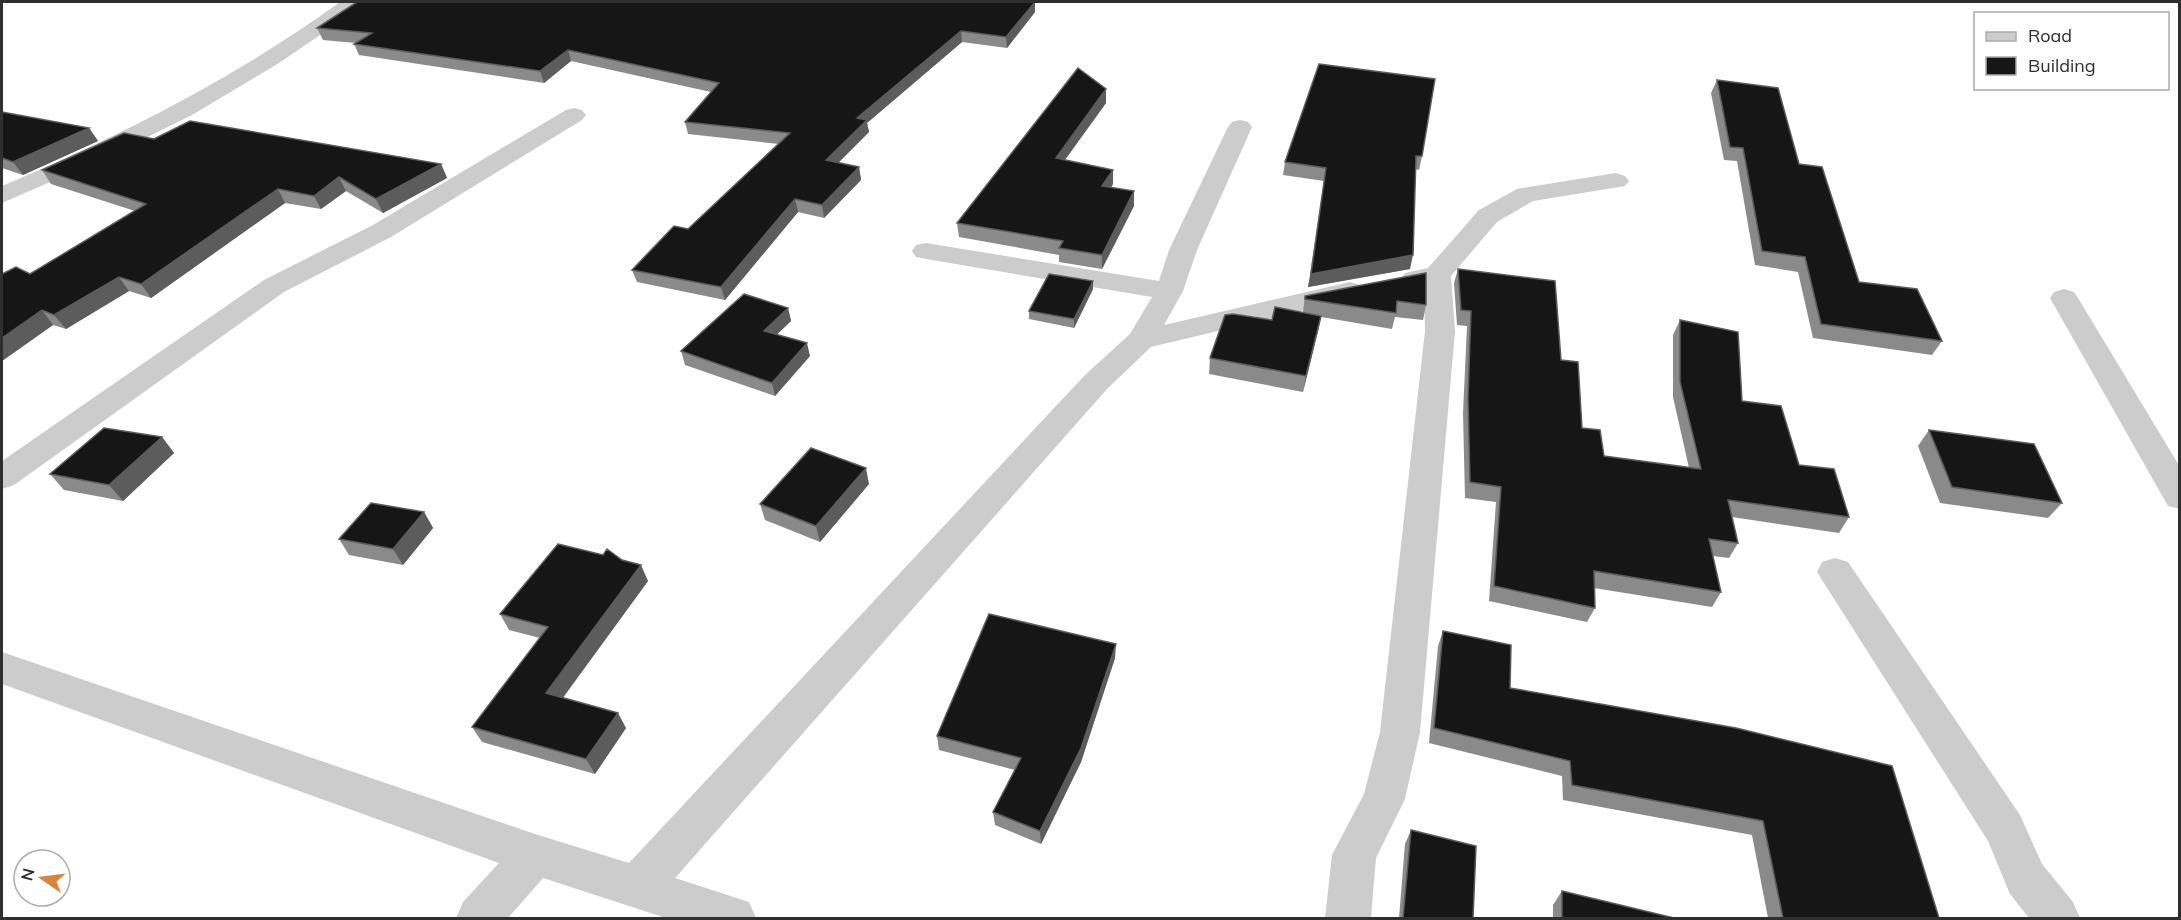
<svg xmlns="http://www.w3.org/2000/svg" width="2181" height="920" viewBox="0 0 2181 920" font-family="Mulish,sans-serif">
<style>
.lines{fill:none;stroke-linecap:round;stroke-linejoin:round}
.minor{fill:#ccc;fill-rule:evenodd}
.wall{fill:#8a8a8a}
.shaded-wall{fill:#5c5c5c}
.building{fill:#161616;stroke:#5c5c5c;stroke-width:1.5}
</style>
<rect width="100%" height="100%" fill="#fff"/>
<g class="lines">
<!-- minor -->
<path class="minor" d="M340,2H362L320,35L279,63L192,115L101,160L2,203V186C121,136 235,78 340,2Z
M574,108L582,110L586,115L582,120L391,237L284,292L14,485L2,489V461L264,280L373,225L566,110Z
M1240,120L1248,122L1252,127L1197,250L1183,291L1164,325L1350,282L1360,285L1364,291L1360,297L1151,347L1107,389L675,878L749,902L756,918H666L543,878L508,918H456L463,902L499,863L2,684V652L535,834L629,863L1085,375L1130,334L1152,297L926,259L916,257L912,251L916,245L926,243L1159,281L1169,250L1228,127L1232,122Z
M1616,173L1625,176L1629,181L1625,186L1533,201L1497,222L1451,276L1455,331L1420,732L1405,799L1376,858L1371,918H1325L1332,855L1364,794L1380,732L1425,331L1424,286L1415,287L1405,285L1401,279L1405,273L1428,268L1479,210L1517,189Z
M2064,289L2074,292L2078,298L2180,467V509L2168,506L2050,298L2054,292Z
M1835,558L1848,562L2020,815L2042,864L2073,902L2080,918H2029L2010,894L1988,841L1817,572L1822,562Z"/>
</g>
<!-- wall -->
<path class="wall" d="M1035,2V12L1007,48L962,42L867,123L869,132L838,163L859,167L861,180L824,218L798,212L725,300L637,282L632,270L688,229L779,144L688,134L685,122L711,92L571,61L544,83L359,55L354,44L356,43L323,40L317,28Z
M1319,64L1422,156L1419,170L1415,169L1410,269L1308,287L1324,181L1283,175L1285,162Z
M1717,80L1799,164L1859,282L1942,341L1932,355L1813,338L1798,272L1755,265L1737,161L1724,160L1711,93Z
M1106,89V103L1065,160L1113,170V184L1111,188L1134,191V206L1102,269L1059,262V255L959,237L957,223Z
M2,112L89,128L98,141L23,175L2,168Z
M154,139L441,164L447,178L383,213L346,191L321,209L285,203L151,298L129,291L66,329L53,325L2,361L30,274L135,211L51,184L42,170Z
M1458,269L1561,360L1582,428L1604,456L1689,468L1673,397V335L1680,320L1742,401L1799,465L1849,517L1839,533L1732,517L1738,543L1729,558L1713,556L1721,592L1712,607L1594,588L1595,608L1587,622L1489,601L1496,502L1465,498L1463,413L1467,326L1457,325L1454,283Z
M1426,273V305L1423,320L1395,317L1392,329L1321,317L1318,331L1303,392L1209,374L1210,358L1272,320L1303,312L1305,296Z
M1093,281V289L1074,328L1029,319V311Z
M788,308L791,321L777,334L810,356L775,396L685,365L681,351Z
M1929,430L2062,503L2048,518L1940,503L1918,446Z
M162,437L174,453L123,501L64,490L50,474Z
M869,484L820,542L765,520L760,504Z
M424,512L433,528L403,565L349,555L339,539Z
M648,581L563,698L626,728L595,774L482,742L472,727L540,638L509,630L500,614Z
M1443,631L1510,688L1736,728L1939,918H1768L1752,835L1563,800L1562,776L1429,743L1438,646Z
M1115,658L1081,762L1041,844L995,825L993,812L1015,770L939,750L937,736Z
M1411,830L1473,918H1399L1405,844Z
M1562,891L1674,918H1553V905Z"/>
<!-- shaded-wall -->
<path class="shaded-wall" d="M1035,2V12L1007,48L1006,37Z
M961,31L962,42L867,123L869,132L828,173L826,160L857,118Z
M568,50L571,61L544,83L540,71Z
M1106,89V103L1056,172V158Z
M89,128L98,141L23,175L13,162Z
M441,164L447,178L383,213L376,199Z
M859,167L861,180L824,218L822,205Z
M1113,170V184L1102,201V186Z
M339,177L346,191L321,209L314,196Z
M278,189L285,203L151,298L141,284Z
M1134,191V206L1102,269V255Z
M795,199L798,212L725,300L721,287Z
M1413,255L1410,269L1308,287L1311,274Z
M119,277L129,291L66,329L54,315Z
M1093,281V289L1074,328V319Z
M788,308L791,321L767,344L764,331Z
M42,310L53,325L2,361V338Z
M1321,316L1318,331L1303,392L1306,376Z
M807,343L810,356L775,396L772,383Z
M162,437L174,453L123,501L109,485Z
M866,468L869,484L820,542L816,526Z
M424,512L433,528L403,565L393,549Z
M641,565L648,581L555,708L546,693Z
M1116,644L1115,658L1081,762L1041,844L1040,831Z
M618,713L626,728L595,774L586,759Z"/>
<!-- building -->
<path class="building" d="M357,2H1035L1006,37L961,31L857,118L867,120L826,160L859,167L822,205L795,199L721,287L632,270L674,226L688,229L790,133L685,122L719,83L568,50L540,71L354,44L372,33L317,28Z
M1319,64L1435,79L1422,156H1416L1413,255L1311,274L1326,168L1285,162Z
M1078,68L1106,89L1056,158L1113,170L1102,186L1134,191L1102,255L1059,248L1063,241L957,223Z
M1717,80L1778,88L1799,164L1822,167L1859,282L1917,289L1942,341L1821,324L1805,257L1762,251L1743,148L1730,147Z
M2,112L89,128L13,162L2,158Z
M190,121L441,164L376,199L339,177L314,196L278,189L141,284L119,277L54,315L42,310L2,338V274L16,267L30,274L146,204L42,170L124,133L154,139Z
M1458,269L1555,281L1561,360L1578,362L1582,428L1600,430L1604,456L1701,469L1680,382V320L1738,332L1742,401L1781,406L1799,465L1834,469L1849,517L1728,500L1738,543L1709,539L1721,592L1594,571L1595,608L1494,586L1501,487L1470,482L1468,398L1471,311L1461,310Z
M1426,273V305L1397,301L1396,313L1305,299V296L1310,295Z
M1049,274L1093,281L1074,319L1029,311Z
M744,294L788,308L764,331L807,343L772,383L681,351Z
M1275,307L1321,316L1306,376L1210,358L1225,315L1233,314L1272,320Z
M104,428L162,437L109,485L50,474Z
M1929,430L2034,444L2062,503L1952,487Z
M811,448L866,468L816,526L760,504Z
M371,503L424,512L393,549L339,539Z
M558,544L603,555L607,549L622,560L641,565L546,693L618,713L586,759L472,727L548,627L500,614Z
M989,614L1116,644L1081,748L1040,831L993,812L1021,758L937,736Z
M1443,631L1511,645L1510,688L1736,728L1892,766L1939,918H1783L1763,821L1572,785L1570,761L1434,728Z
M1411,830L1476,846L1473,918H1403Z
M1562,891L1674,918H1562Z"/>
<!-- border -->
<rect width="2181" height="920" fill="none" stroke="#2f2f2f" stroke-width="6"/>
<!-- legend -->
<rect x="1974" y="12" width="195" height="78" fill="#ffffff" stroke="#acacac" stroke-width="1.5"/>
<rect x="1986" y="32" width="30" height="9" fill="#cccccc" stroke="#acacac" stroke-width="1.5"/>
<text x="2028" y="42" font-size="18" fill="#2f2f2f">Road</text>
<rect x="1986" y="57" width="30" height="18" fill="#161616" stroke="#acacac" stroke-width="1.5"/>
<text x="2028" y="72" font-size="18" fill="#2f2f2f">Building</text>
<!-- north arrow -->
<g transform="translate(42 878) rotate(284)"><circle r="28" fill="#ffffff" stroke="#acacac" stroke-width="1.5"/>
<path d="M0-4.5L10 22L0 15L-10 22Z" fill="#da843e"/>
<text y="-9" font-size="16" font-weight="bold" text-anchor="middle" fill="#2f2f2f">N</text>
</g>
</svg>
